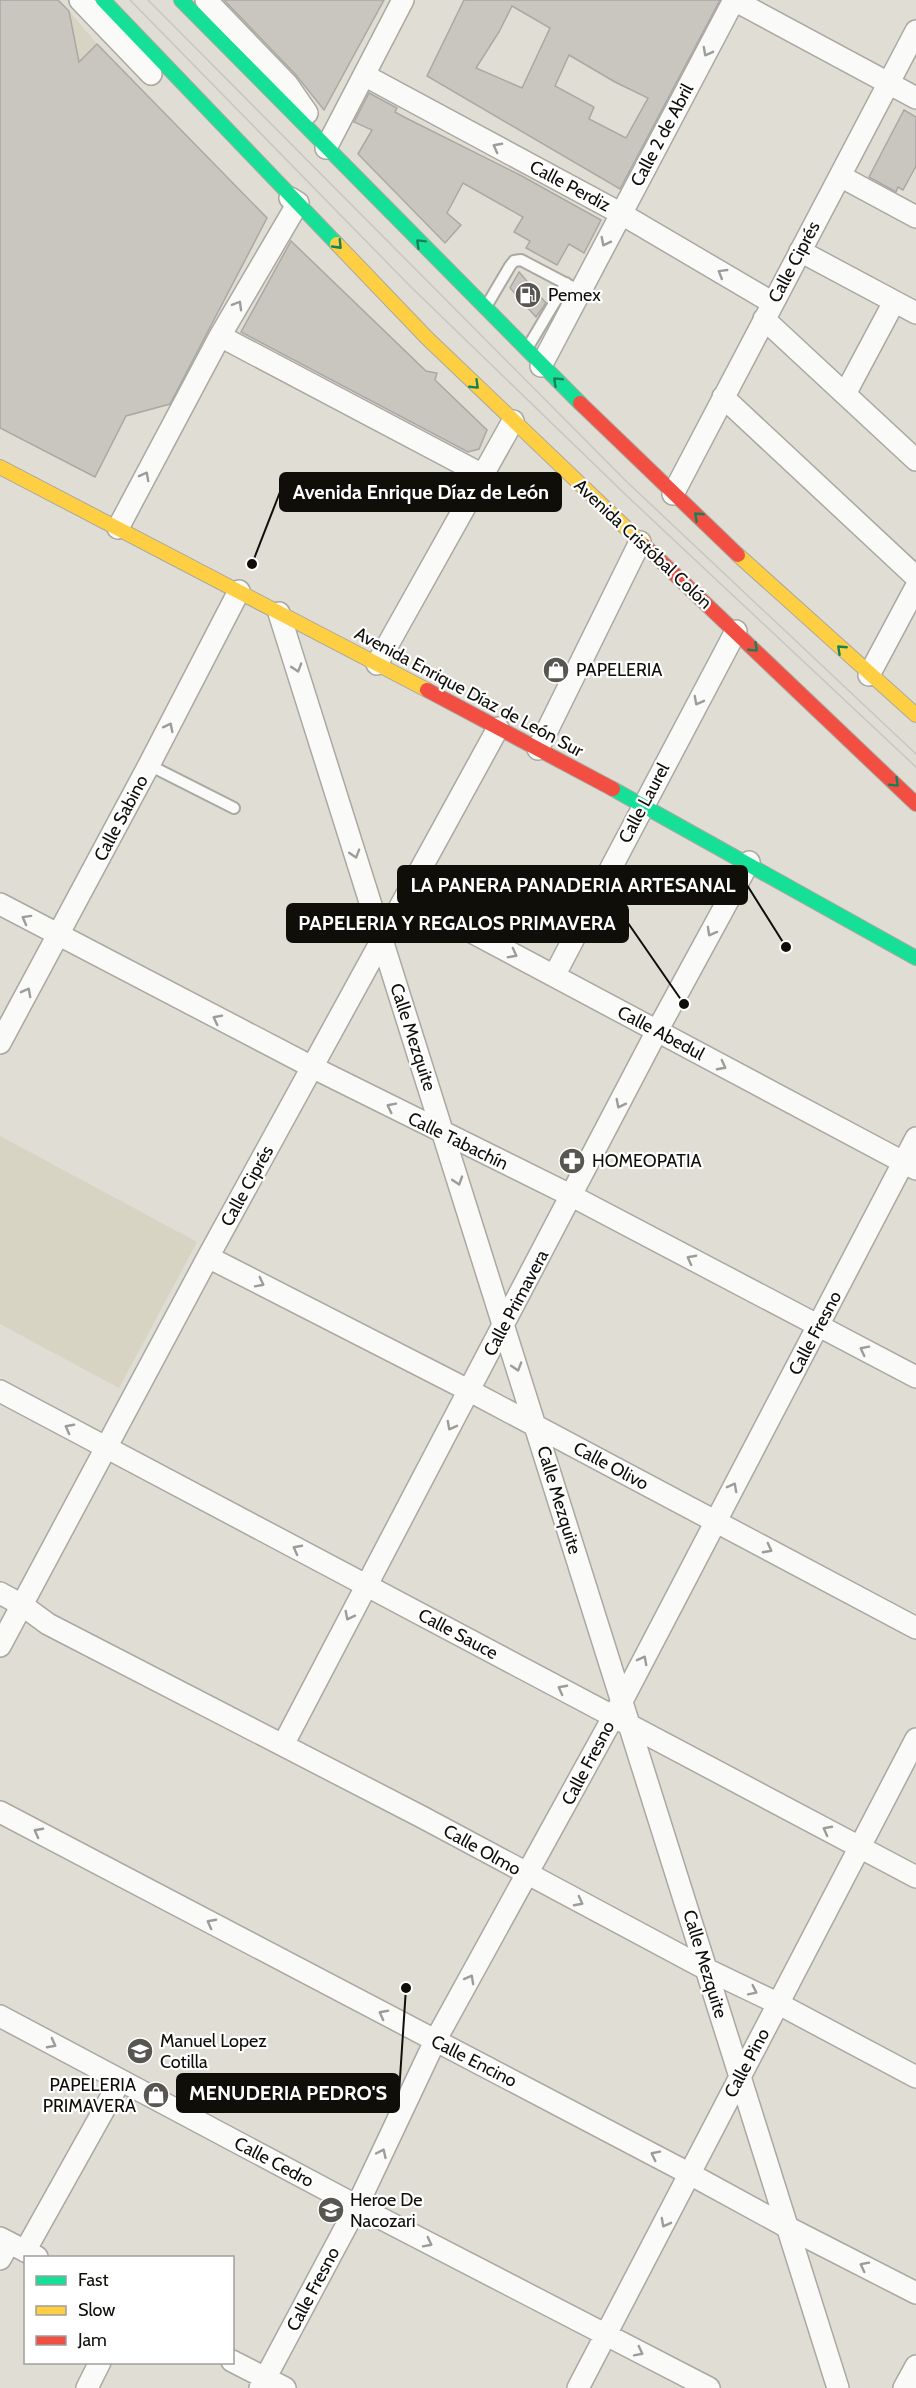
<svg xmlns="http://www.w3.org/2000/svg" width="916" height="2388" viewBox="0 0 916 2388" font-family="Cabin,sans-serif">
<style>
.built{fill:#d7d4c3}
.building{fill:#c9c6c0;stroke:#aba8a2;stroke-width:1.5;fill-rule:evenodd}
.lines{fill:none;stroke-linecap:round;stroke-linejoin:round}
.lane-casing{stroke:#a9a8a1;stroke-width:14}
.street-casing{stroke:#a9a8a1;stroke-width:24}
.fast-casing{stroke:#a9a8a1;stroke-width:16}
.slow-casing{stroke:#a9a8a1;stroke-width:16}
.jam-casing{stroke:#a9a8a1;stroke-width:16}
.lane{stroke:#fafaf9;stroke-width:10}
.street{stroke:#fafaf9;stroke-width:21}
.fast{stroke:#16e098;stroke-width:14}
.slow{stroke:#ffcf43;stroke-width:14}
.jam{stroke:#f24e42;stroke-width:14}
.tram{stroke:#c6c6c4;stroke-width:1.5}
.oneway{stroke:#9c9c99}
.oneway2{stroke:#138258}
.labels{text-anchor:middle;stroke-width:4.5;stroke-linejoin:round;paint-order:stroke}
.street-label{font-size:18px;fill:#0f0e09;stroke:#fff}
.poi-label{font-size:18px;fill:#0f0e09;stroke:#fff;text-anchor:start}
.leader{fill:none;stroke:#0f0e09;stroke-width:2}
.callout-dot{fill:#0f0e09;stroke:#fff;stroke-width:2}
.callout{fill:#0f0e09;stroke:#0f0e09;stroke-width:2}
.callout-label{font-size:20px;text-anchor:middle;font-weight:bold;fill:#fff}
</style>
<rect width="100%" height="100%" fill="#dfddd4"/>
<!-- built -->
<path class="built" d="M69,11L97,44L79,62Z
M0,1136L197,1242L119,1388L0,1324Z"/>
<!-- building -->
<path class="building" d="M0,0H58L69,11L79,62L97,44L267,218L170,404L126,416L95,477L0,428Z
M224,0H384L324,110L296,75Z
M464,0H720L620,189L427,76ZM512,6L550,28L522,88L476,68L499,32ZM569,55L615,82L648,98L626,138L589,119L594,107L555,86Z
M369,93L397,108L395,112L406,118L520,175L601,220L584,253L569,244L557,265L526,248L530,241L514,232L523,217L463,183L447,213L461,225L445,243L358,154L372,130L354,122Z
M904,110L916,117V166L903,190L898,187L896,192L869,177Z
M291,241L426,371L437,373L435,380L487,430L479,449L468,452L241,332Z
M519,272L546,303L536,317L510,288Z"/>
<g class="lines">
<defs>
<path id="lane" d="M487,305L510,266L514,261L521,260L580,291
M528,347L566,283
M149,765L234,808"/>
<path id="street" d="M80,0L151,74
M206,0L287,84L307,113
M734,0L916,98
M364,75L620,213L773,303
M326,148L403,0
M840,176L916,217
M800,251L916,313
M764,319L916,460
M220,336L483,475
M541,366L734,0
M845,394L894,302
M723,397L916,577
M673,494L916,31
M118,528L220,336L298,203L290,198
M279,613L838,2388
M377,664L513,421
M869,675L916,587
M538,749L640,542
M406,897L916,1169
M0,904L312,1067L572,1196L916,1377
M554,976L736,631
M0,1043L149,765L239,591
M208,1257L470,1391L916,1628
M0,1391L916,1877
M0,1593L22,1605L48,1624L422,1817L706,1969L779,2004L916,2077
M0,1646L208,1257L498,728
M283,1745L657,1031L749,862
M0,1812L690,2174L787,2227L916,2293
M0,2016L357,2206L709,2388
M0,2238L37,2257
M25,2251L120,2081
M0,2259L9,2243
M232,2361L285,2388
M87,2388L100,2362
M260,2388L357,2206L435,2041L622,1701L916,1138
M578,2388L916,1739
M904,2388L916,2366"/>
<path id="fast" d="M103,0L337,244
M181,0L580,403
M613,789L916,958"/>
<path id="slow" d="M337,244L427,338L645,546
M0,467L427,690
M738,555L916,715"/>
<path id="jam" d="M580,403L738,555
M645,546L916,804
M427,690L613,789"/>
</defs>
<!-- lane casing -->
<use href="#lane" class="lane-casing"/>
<!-- street casing -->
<use href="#street" class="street-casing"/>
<!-- fast casing -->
<use href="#fast" class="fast-casing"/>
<!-- slow casing -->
<use href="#slow" class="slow-casing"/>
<!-- jam casing -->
<use href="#jam" class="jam-casing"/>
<!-- lane -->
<use href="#lane" class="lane"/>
<!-- street -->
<use href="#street" class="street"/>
<!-- fast -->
<use href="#fast" class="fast"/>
<!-- slow -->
<use href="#slow" class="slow"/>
<!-- jam -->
<use href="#jam" class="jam"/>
<!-- tram -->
<path class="tram" d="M130,0L411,287L627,496L916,767
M148,0L627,482L916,754"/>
</g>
<!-- one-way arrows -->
<defs><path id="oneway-chevron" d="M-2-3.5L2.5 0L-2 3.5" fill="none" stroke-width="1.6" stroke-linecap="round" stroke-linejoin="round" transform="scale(1.5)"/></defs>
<g class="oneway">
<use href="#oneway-chevron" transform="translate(707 52) rotate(118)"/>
<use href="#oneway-chevron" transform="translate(497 147) rotate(-152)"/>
<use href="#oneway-chevron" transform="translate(605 242) rotate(117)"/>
<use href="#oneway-chevron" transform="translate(722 273) rotate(-149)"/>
<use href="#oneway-chevron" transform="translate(238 305) rotate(-60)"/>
<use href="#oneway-chevron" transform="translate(145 476) rotate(-62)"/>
<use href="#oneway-chevron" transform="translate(297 668) rotate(73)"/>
<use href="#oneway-chevron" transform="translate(698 701) rotate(118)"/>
<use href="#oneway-chevron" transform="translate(169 727) rotate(-63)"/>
<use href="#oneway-chevron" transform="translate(355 854) rotate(73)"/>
<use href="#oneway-chevron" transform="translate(26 919) rotate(-151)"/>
<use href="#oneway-chevron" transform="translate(711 932) rotate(119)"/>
<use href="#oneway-chevron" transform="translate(513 954) rotate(28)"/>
<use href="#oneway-chevron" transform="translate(27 992) rotate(-62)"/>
<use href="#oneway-chevron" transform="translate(217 1019) rotate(-153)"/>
<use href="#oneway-chevron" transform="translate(722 1066) rotate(28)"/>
<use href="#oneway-chevron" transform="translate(620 1104) rotate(117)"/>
<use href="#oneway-chevron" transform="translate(391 1107) rotate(-153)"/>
<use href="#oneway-chevron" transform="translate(458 1181) rotate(72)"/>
<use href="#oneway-chevron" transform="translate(691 1259) rotate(-152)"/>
<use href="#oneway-chevron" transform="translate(260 1283) rotate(27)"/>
<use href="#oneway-chevron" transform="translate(864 1350) rotate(-153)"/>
<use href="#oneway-chevron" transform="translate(517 1367) rotate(73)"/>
<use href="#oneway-chevron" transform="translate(451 1426) rotate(118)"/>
<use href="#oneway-chevron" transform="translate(69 1428) rotate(-152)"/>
<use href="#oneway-chevron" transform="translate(733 1487) rotate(-62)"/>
<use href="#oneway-chevron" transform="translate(297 1549) rotate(-152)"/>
<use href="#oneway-chevron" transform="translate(768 1549) rotate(28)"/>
<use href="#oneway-chevron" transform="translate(349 1616) rotate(117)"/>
<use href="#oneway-chevron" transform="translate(643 1660) rotate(-62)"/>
<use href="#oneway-chevron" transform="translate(562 1689) rotate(-152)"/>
<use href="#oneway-chevron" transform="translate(827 1830) rotate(-152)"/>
<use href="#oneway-chevron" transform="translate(38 1832) rotate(-152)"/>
<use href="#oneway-chevron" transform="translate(579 1902) rotate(28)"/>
<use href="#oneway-chevron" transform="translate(211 1923) rotate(-152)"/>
<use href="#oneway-chevron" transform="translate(470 1979) rotate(-61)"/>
<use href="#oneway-chevron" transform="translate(753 1991) rotate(26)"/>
<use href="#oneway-chevron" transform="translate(383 2014) rotate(-152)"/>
<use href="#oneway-chevron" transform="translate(52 2044) rotate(28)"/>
<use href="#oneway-chevron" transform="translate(382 2153) rotate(-65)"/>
<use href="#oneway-chevron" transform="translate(655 2155) rotate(-153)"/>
<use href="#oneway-chevron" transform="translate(665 2223) rotate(118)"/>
<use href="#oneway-chevron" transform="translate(428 2243) rotate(27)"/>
<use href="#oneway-chevron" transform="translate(864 2266) rotate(-153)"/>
<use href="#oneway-chevron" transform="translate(639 2352) rotate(27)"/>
</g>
<g class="oneway2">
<use href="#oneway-chevron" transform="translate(420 243) rotate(-135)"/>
<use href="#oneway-chevron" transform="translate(338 245) rotate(46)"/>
<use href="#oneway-chevron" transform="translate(557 381) rotate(-136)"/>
<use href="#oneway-chevron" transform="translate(475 385) rotate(44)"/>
<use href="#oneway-chevron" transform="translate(698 516) rotate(-137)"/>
<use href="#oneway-chevron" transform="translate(754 648) rotate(44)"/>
<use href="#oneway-chevron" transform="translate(841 649) rotate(-137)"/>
<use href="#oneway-chevron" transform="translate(895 783) rotate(44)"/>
</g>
<!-- icons -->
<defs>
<symbol id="fuel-disc" viewBox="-11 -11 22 22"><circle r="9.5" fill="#585650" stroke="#fff"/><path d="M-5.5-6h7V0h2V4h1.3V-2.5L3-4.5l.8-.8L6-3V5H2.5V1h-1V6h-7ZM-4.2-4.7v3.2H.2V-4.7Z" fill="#fff"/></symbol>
<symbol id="shop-disc" viewBox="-11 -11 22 22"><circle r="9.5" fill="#585650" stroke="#fff"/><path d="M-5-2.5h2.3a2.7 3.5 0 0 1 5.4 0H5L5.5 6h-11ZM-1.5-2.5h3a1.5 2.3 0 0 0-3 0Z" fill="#fff"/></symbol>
<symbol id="pharmacy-disc" viewBox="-11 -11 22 22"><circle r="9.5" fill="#585650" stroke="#fff"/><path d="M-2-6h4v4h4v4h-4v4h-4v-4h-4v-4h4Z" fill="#fff"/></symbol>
<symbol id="school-disc" viewBox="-11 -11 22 22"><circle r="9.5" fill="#585650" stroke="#fff"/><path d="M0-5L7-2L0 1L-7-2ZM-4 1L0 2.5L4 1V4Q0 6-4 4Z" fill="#fff"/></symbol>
</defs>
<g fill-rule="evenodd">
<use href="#fuel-disc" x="513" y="280" width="30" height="30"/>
<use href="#shop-disc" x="541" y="655" width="30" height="30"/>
<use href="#pharmacy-disc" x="557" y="1146" width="30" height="30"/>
<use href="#school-disc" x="125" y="2036" width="30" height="30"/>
<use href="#shop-disc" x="141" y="2080" width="30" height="30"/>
<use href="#school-disc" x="316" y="2195" width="30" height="30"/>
</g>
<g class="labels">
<!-- street labels -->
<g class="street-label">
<text transform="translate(662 135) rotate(-62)" y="6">Calle 2 de Abril</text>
<text transform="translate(570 186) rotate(28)" y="6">Calle Perdiz</text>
<text transform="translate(794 262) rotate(-62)" y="6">Calle Ciprés</text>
<text transform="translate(643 544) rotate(43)" y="6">Avenida Cristóbal Colón</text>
<text transform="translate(469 692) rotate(28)" y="6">Avenida Enrique Díaz de León Sur</text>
<text transform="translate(644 803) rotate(-62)" y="6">Calle Laurel</text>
<text transform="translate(121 818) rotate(-62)" y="6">Calle Sabino</text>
<text transform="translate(661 1033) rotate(28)" y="6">Calle Abedul</text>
<text transform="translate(413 1037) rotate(72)" y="6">Calle Mezquite</text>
<text transform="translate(458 1141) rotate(26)" y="6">Calle Tabachín</text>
<text transform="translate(247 1186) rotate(-61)" y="6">Calle Ciprés</text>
<text transform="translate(516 1303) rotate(-62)" y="6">Calle Primavera</text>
<text transform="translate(815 1333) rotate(-62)" y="6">Calle Fresno</text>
<text transform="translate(611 1466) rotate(28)" y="6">Calle Olivo</text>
<text transform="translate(559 1500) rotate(73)" y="6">Calle Mezquite</text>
<text transform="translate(458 1634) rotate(28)" y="6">Calle Sauce</text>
<text transform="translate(588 1763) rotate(-62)" y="6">Calle Fresno</text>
<text transform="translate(482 1850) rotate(29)" y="6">Calle Olmo</text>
<text transform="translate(705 1964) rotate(73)" y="6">Calle Mezquite</text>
<text transform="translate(474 2061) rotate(27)" y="6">Calle Encino</text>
<text transform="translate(747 2063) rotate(-62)" y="6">Calle Pino</text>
<text transform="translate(274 2162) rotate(28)" y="6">Calle Cedro</text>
<text transform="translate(313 2289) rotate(-62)" y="6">Calle Fresno</text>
</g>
<!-- poi labels -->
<g class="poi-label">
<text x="548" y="301">Pemex</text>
<text x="576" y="676">PAPELERIA</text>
<text x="592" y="1167">HOMEOPATIA</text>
<text x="160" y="2047">Manuel Lopez<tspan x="160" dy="21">Cotilla</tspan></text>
<text x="136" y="2091" text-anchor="end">PAPELERIA<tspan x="136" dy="21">PRIMAVERA</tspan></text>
<text x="350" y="2206">Heroe De<tspan x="350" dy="21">Nacozari</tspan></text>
</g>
</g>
<!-- callouts -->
<path class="leader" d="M252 564L280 492M786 947L747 885M684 1004L628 923M406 1988L399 2093"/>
<g class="callout-dot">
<circle cx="252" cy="564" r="6"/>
<circle cx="786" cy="947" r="6"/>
<circle cx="684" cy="1004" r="6"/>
<circle cx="406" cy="1988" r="6"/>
</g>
<g class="callout">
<rect x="280" y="473" width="281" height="38" rx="6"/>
<rect x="398" y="866" width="349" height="38" rx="6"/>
<rect x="287" y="904" width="341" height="38" rx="6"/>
<rect x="177" y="2074" width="222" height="38" rx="6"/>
</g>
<g class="callout-label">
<text x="421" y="499">Avenida Enrique Díaz de León</text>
<text x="573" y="892">LA PANERA PANADERIA ARTESANAL</text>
<text x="457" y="930">PAPELERIA Y REGALOS PRIMAVERA</text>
<text x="288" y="2100">MENUDERIA PEDRO'S</text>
</g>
<!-- legend -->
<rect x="24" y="2256" width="210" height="108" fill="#ffffff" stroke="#9f9f9d" stroke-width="1.5"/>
<rect x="36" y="2276" width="30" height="9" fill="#16e098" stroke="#9f9f9d" stroke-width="1.5"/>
<text x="78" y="2286" font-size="18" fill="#0f0e09">Fast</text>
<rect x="36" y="2306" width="30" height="9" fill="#ffcf43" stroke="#9f9f9d" stroke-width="1.5"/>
<text x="78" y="2316" font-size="18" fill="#0f0e09">Slow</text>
<rect x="36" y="2336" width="30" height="9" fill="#f24e42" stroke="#9f9f9d" stroke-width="1.5"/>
<text x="78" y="2346" font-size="18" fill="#0f0e09">Jam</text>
</svg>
